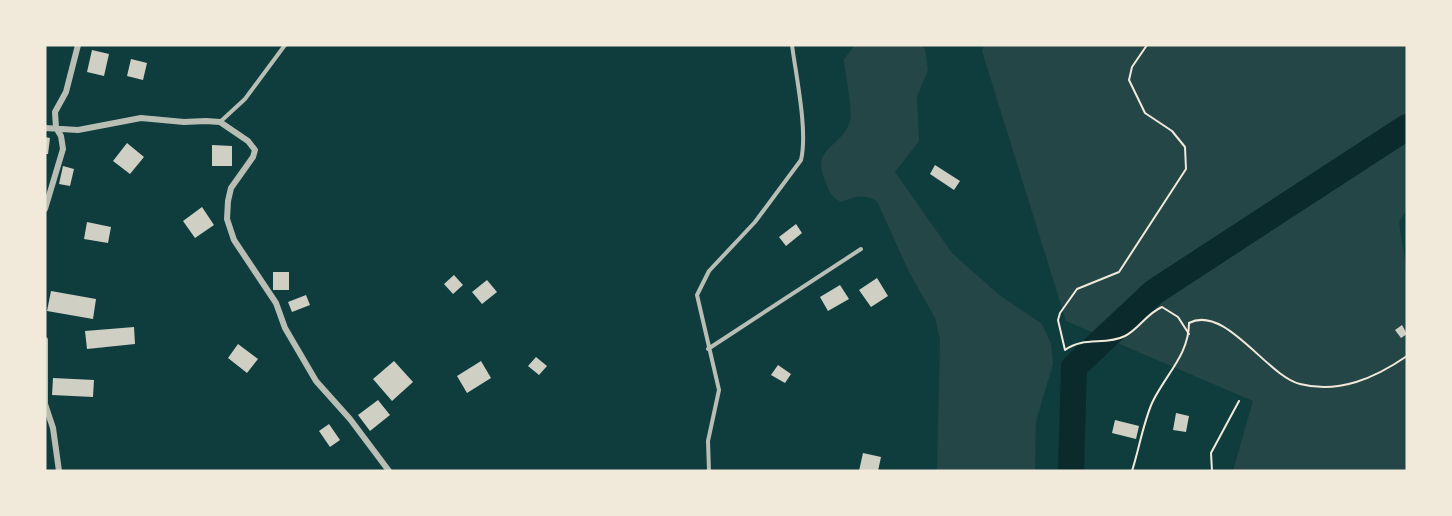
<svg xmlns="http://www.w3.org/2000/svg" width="1452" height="516" viewBox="0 0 1452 516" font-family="Roboto,sans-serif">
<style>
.green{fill:#244646}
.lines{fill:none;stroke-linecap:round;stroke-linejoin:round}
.river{stroke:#0a2a2b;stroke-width:26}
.building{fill:#cfcfc3}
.path{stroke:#f1e9da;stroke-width:2}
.service{stroke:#b8beb3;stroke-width:4}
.minor{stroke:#b8beb3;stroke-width:6}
</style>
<rect width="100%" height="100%" fill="#0f3d3e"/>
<!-- green -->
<path class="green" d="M855,45H921L925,49L928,70L917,97L919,141L895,172L952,253L998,294L1042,324L1051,344L1053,364L1036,421L1035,471H937L940,339L935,318L909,272L877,201C863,193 854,197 841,202C831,197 829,191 825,180C810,147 843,147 850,121C853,108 845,74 844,59Z
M984,45H1407V209L1399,222L1407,274V471H1233L1253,401L1066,321L982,51Z"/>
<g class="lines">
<!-- river -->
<path class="river" d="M1071,471L1074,367L1154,292L1407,127"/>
</g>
<!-- building -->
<path class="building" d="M92,50L109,54L104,76L87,72Z
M131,59L147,63L143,80L127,76Z
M45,137L50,138L48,154H45Z
M127,143L144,157L130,174L113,161Z
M212,145L232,146V166H212Z
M935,165L960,181L954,190L930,174Z
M63,166L74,169L70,186L59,184Z
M202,207L214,225L195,238L183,221Z
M87,222L111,227L108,243L84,239Z
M796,224L802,233L786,246L779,237Z
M273,272H289V290H273Z
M454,275L463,285L453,294L444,284Z
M877,278L888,296L871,307L859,290Z
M487,280L497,292L482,304L472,292Z
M840,285L849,299L828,311L820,297Z
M51,291L96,299L93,319L47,311Z
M306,295L310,305L292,312L288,302Z
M1402,325L1407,334L1401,338L1395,330Z
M134,327L135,344L87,349L85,331Z
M238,344L258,359L247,373L228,358Z
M536,357L547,366L539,375L528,366Z
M394,361L413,382L392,401L373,379Z
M481,361L491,378L467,393L457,376Z
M778,365L791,374L785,383L771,375Z
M53,378L94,380L93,397L52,395Z
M378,400L390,415L370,431L358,415Z
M1176,413L1189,416L1186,432L1173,430Z
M1115,420L1139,426L1136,439L1112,433Z
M329,424L340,440L330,447L319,431Z
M863,453L881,457L878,471H859Z"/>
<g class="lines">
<!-- path -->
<path class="path" d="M1147,45L1132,67L1129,80L1145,113L1172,131L1185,147L1186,169L1119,272L1077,289L1060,313L1058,320L1065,350C1084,336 1105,346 1125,336C1139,329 1146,314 1162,307L1178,317L1189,334
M1407,243V261
M1132,471C1139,449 1143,424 1152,403C1165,375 1189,355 1189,323C1225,304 1267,376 1300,384C1339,394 1375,378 1407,356
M1212,471L1211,453L1239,401"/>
<!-- service -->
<path class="service" d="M220,122L245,99L285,45
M708,349L861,249
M709,471L708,441L719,390L697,295L709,271L755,222L801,160C808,131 796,76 792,45"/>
<!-- minor -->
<path class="minor" d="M45,128L78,130L141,118L184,122L206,121L220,122L248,141L255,150L253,157L231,188L228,201L227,219L234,240L276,303L285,328L316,381L350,419L389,471
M45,209L63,149L61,136L56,128L55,112L66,92L78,45
M45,340V404L53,428L59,471"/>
</g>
<!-- border -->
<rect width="1452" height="516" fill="none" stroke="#f1e9da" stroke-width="93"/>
</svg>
